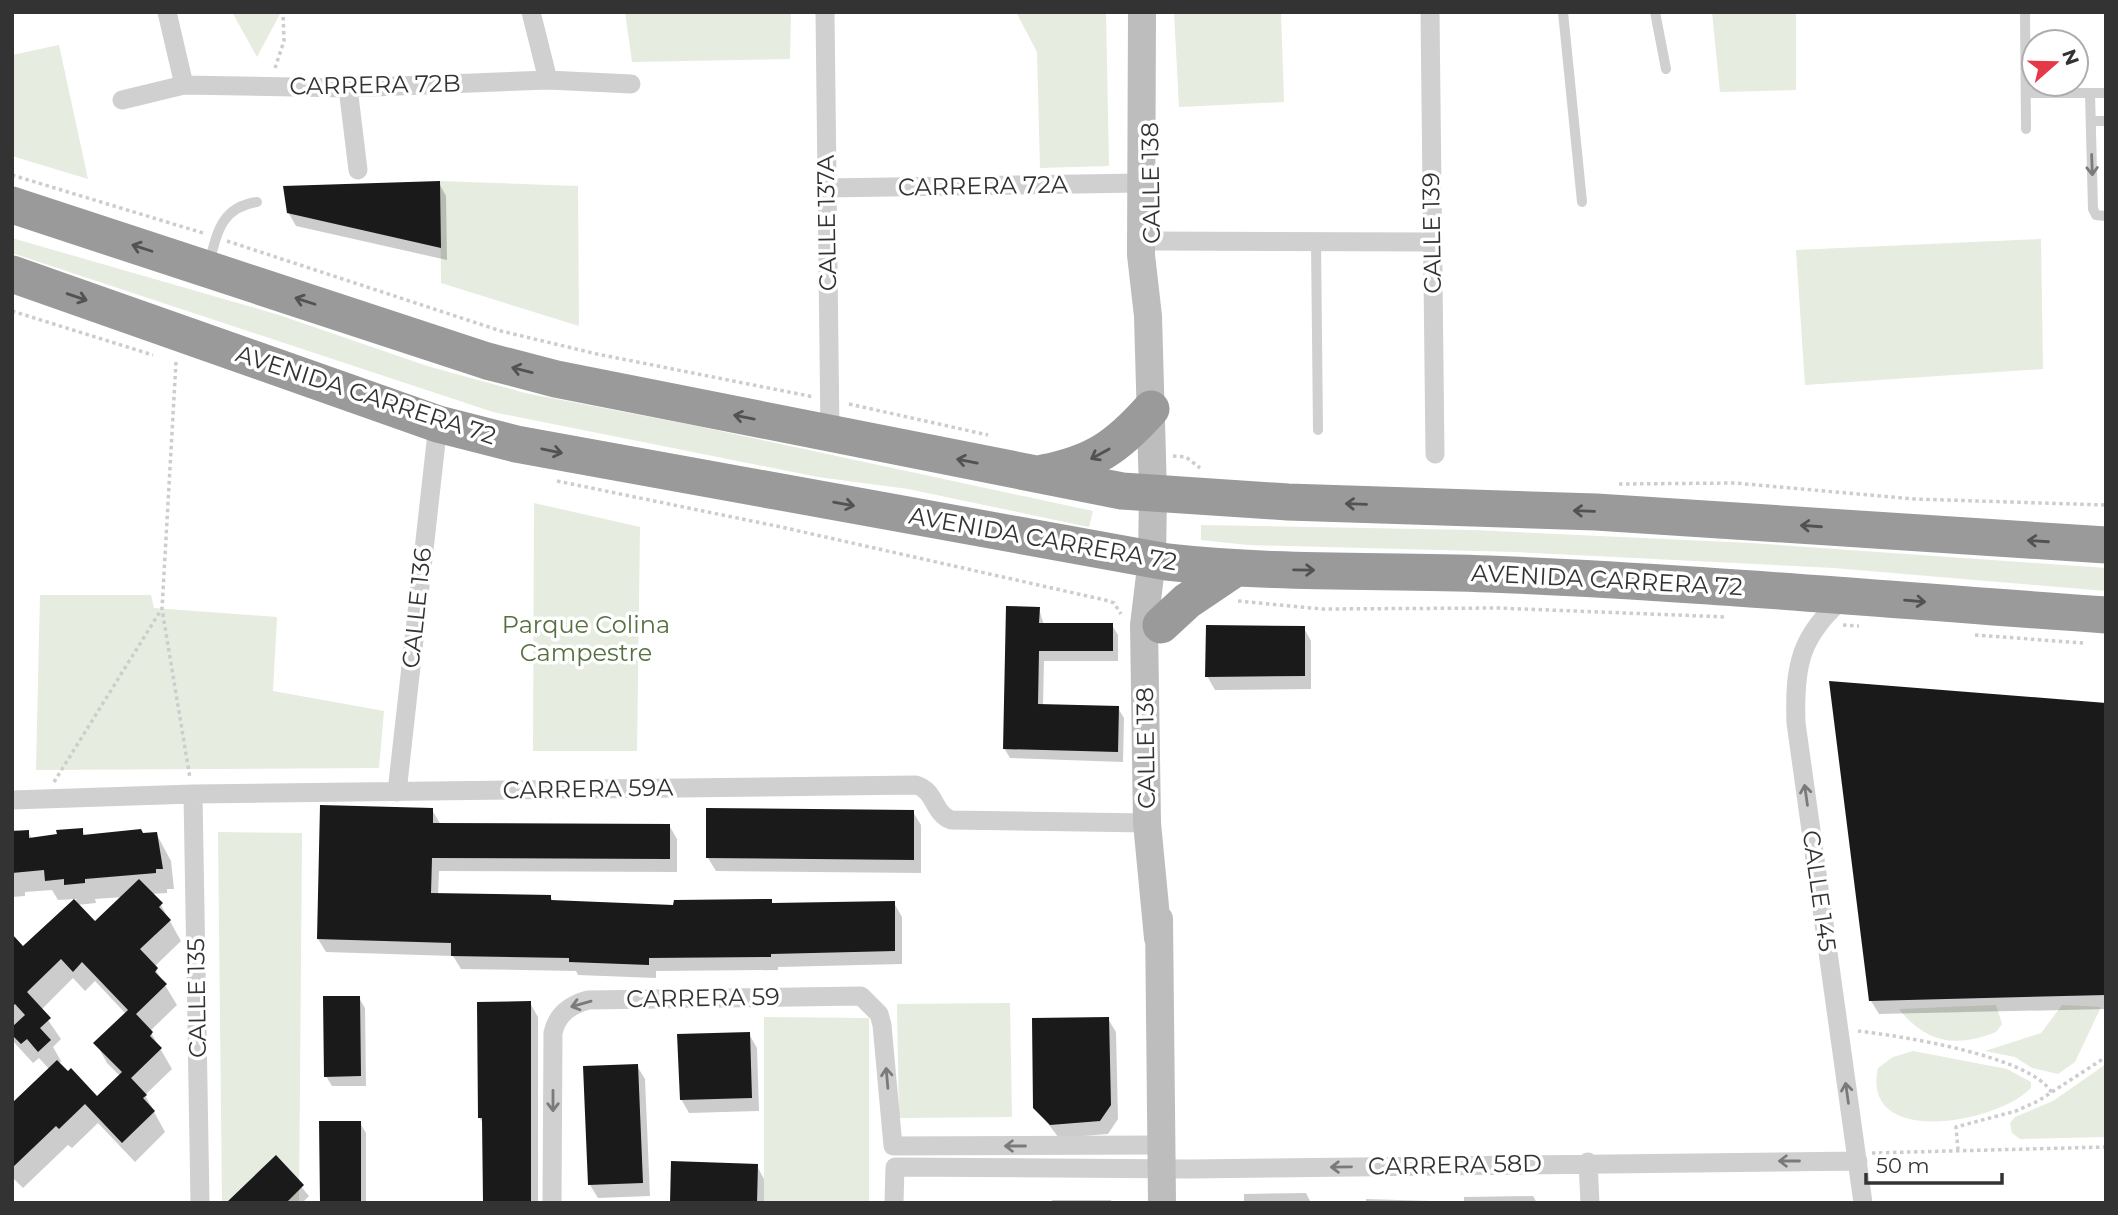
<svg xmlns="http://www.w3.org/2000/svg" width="2118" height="1215" viewBox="0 0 2118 1215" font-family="Montserrat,sans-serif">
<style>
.green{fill:#e6ecdf}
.shadow{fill:#0003;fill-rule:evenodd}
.building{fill:#1a1a1a}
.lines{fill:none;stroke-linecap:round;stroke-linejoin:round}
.path{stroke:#cdcdcd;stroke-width:3.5;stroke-dasharray:3.5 3.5;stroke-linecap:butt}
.lane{stroke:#d0d0d0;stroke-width:10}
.street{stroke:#d0d0d0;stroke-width:19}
.secondary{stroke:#bdbdbd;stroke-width:28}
.highway{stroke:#9a9a9a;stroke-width:37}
.oneway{stroke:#7a7a7a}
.oneway2{stroke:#525252}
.labels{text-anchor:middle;stroke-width:7;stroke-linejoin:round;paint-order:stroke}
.street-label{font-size:24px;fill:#333;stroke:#fff}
.park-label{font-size:24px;fill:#56703f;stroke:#fff}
</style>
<rect width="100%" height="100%" fill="#fff"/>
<!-- green -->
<path class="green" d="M232,12H281L257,57Z
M625,12H791L790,59L632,62Z
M1016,12H1106L1109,166L1040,168L1037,52Z
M1174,12H1281L1284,102L1179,107Z
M1712,12H1796V90L1720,92Z
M59,45L88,179L12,156V55Z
M440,181L578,186L579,326L441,283Z
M12,238L279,315L427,366L525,393L697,426L1093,511L1089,527L908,489L818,477L493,412L12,253Z
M2041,239L2043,369L1805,385L1796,250Z
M534,503L640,527L637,751H533Z
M1201,525L1472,530L1751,543L2106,568V591L1834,568L1515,552L1248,545L1201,540Z
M40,595H151L154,608L277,617L273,691L384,711L379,768L36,770Z
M218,832L302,833L299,1203H222Z
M1010,1003L1012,1117L899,1118L897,1004Z
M1996,1005L2002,1024L1996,1032C1955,1048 1926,1043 1899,1009Z
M2062,1005L2101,1007L2075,1062L2058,1074L2032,1068L2015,1057L1985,1051L2041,1033Z
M764,1017L869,1018V1203H764Z
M1913,1051L2007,1069L2031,1082V1088C1998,1123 1860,1149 1878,1068L1893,1057Z
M2106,1064V1137L2020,1139L2012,1133L2010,1123L2015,1117L2053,1101Z"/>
<!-- shadow -->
<path class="shadow" d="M439,183L446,196L447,260L296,226L288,212Z
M1039,609L1044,625H1112L1118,635V661H1044L1043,706L1118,708L1124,718L1123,762L1010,758L1004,748Z
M1304,628L1311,641V689L1215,690L1207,676Z
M2004,699L2106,703V1009L1879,1014L1871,1001Z
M432,810L441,825H669L677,839V872L439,871L438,895L550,896L553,901L675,907L771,901L773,905L894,903L902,917V964L778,967V970L656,971V978L578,975L576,971L461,969L453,956L326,952L318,939Z
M913,812L921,825V873L716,871L708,858Z
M12,830L28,832L32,839L82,830L86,837L156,833L171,861L174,889H167V893L151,894L161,905L181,941L154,967L177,1005L150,1031L172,1069L145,1095L165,1132L135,1162L98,1123L72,1148L68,1145L23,1188L12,1177V1106L50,1070L39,1058L33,1063L12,1040V938L23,948L77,899L58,900L52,890L25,892V896L12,897ZM124,897L95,924L77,905L96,903L95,899ZM73,978L85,991L95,981L126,1014L96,1043L107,1063L120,1076L97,1098L59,1064L61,1061L53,1047L61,1039L41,1010Z
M359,998L365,1008L366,1086H332L326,1076Z
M530,1003L538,1017V1203H485L484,1125L479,1117Z
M1108,1019L1116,1032L1118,1119L1108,1134L1059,1138L1035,1107Z
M749,1034L757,1048L759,1111L689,1113L681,1099Z
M637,1066L645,1079L650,1196L598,1198L590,1185Z
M360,1123L366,1133V1203H321Z
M276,1157L309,1196L302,1203H229Z
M757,1166L764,1179V1203H672Z
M1306,1193L1311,1203H1244V1194Z
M1533,1196L1537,1203H1366V1199L1464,1202V1197Z
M1052,1200H1111L1112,1203H1052Z"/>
<!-- building -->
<path class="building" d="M440,181L441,248L287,213L283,186Z
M1006,606L1040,607L1039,623H1113V651H1039L1038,704L1119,706L1118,752L1003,749Z
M1206,625L1305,626V676L1205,677Z
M1829,681L2106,703V995L1869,1001Z
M320,805L433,808V823L670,824V859L432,858L431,893L551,895V900L673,905L674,900L772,899V903L895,901V951L771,954V957L649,958V965L569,962V958L451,956V943L317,939Z
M706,808L914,810V860L706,858Z
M83,828V835L141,829L143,833L157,832L163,869H156V873L85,879V883L64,885V879L45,881L44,870L12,873V831L29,830V838L57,834L56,830Z
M139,879L163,903L159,907L171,920L140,949L158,968L155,972L167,984L136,1014L153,1032L150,1036L162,1048L131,1078L147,1095L143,1098L155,1111L122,1143L85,1104L59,1129L56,1126L12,1168V1103L57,1060L68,1071L71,1068L97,1096L122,1072L93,1043L128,1010L82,962L73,972L61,959L27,992L51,1018L40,1028L51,1040L38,1052L27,1039L21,1044L12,1035V1027L25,1015L15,1004L12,1007V934L23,946L74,899L95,921Z
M323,996H360L361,1076L324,1077Z
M531,1001V1203H483L482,1118H478L477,1002Z
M1109,1017L1111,1105L1100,1121L1050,1125L1033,1108L1032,1018Z
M750,1032L752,1098L680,1100L677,1034Z
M638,1064L643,1183L588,1185L583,1066Z
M319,1121H361V1203H320Z
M276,1155L304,1185L286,1203H226Z
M671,1161L758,1164L757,1203H670Z"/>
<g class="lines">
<!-- path -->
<path class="path" d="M275,68L284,41L283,12
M12,175L203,233
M227,241L501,331L597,354L814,397
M12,311L153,355
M176,362L162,609L190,778
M849,404L988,435
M1173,456L1186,457L1200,468
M557,481L781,527L1105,600L1114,603L1121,614
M1619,484L1735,483L1914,499L2106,505
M1238,601L1322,609L1498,608L1727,617
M1843,625L1859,626
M1975,635L2083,643
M54,782L161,610
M1858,1031C1901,1036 2031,1056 2052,1093
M1958,1150L1956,1127L2016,1111L2038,1101L2106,1057
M1872,1153L2106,1147"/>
<!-- lane -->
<path class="lane" d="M1563,12L1582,202
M1655,12L1666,69
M2025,12L2026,129
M2027,93H2106
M2090,93L2093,209L2096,215L2106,216
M2091,121H2106
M1316,242L1318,430
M209,264C217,233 221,207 257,202"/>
<!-- street -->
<path class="street" d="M167,12L184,85
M531,12L548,80
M825,12L830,434
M1430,12L1435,454
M348,88L358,170
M122,100L184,85L348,88L548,80L631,84
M826,188L1140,183
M1153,241L1432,242
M1846,596C1800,635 1794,665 1796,723L1863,1203
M397,792L438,424
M193,794L200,1203
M12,800L193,794L916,785C936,791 933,813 951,820L1147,823
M1588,1162L1590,1203
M552,1203L553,1033C557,1014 570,1005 588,1000L861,996L879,1014L882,1025L893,1146L1160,1145
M894,1203L895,1167L1191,1169L1858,1161"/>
<!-- secondary -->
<path class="secondary" d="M1142,12L1141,255L1148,316L1153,493L1152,559L1144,625L1147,823L1158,938
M1159,919L1162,1203"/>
<!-- highway -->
<path class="highway" d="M12,205L487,361L556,379L1122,491L1288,502L1596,512L2106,545
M12,274L438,424L516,444L1167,562C1274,574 1382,570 1489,574C1695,582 1900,601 2106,615
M1043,473C1094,463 1117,447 1151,409
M1161,625L1187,601L1236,568"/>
</g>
<!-- one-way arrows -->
<defs><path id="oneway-shaft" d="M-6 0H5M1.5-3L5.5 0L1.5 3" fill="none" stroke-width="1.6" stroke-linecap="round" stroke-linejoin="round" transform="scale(1.75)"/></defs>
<g class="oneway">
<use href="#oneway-shaft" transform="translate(2092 165) rotate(88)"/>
<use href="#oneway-shaft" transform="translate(1806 795) rotate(-98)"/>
<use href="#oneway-shaft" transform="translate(581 1004) rotate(164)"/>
<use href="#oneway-shaft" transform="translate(887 1078) rotate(-95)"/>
<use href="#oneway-shaft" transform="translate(1847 1093) rotate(-98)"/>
<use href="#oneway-shaft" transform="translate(553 1101) rotate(90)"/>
<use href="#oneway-shaft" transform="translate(1015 1146) rotate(180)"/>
<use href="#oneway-shaft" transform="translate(1789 1161) rotate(180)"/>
<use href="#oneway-shaft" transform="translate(1341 1167) rotate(179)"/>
</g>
<g class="oneway2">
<use href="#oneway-shaft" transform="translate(142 248) rotate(-162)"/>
<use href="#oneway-shaft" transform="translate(77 297) rotate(19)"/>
<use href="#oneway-shaft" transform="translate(305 301) rotate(-162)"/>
<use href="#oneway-shaft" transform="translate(522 370) rotate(-166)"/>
<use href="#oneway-shaft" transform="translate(744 417) rotate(-169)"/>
<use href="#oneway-shaft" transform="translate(552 451) rotate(12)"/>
<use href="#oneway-shaft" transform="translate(1100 454) rotate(151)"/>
<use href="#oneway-shaft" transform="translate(967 461) rotate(-169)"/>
<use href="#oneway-shaft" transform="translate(844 504) rotate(10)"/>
<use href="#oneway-shaft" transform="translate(1356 504) rotate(-178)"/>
<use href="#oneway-shaft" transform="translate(1584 511) rotate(-178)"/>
<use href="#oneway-shaft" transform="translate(1811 526) rotate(-176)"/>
<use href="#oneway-shaft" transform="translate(2038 541) rotate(-176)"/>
<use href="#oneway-shaft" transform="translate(1304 570) rotate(1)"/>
<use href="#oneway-shaft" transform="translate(1915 601) rotate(5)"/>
</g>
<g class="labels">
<!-- street labels -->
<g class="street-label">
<text transform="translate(375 85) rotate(-1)" y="8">CARRERA 72B</text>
<text transform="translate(1151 183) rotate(-91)" y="8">CALLE 138</text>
<text transform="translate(983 186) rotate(-1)" y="8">CARRERA 72A</text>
<text transform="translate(827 223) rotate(-91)" y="8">CALLE 137A</text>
<text transform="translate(1432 233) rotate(-91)" y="8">CALLE 139</text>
<text transform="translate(366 395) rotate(18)" y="8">AVENIDA CARRERA 72</text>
<text transform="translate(1043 539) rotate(10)" y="8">AVENIDA CARRERA 72</text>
<text transform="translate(1607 580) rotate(3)" y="8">AVENIDA CARRERA 72</text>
<text transform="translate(417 608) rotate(-84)" y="8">CALLE 136</text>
<text transform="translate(1146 748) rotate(-91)" y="8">CALLE 138</text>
<text transform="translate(588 789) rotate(-1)" y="8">CARRERA 59A</text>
<text transform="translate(1819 891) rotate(82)" y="8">CALLE 145</text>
<text transform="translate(197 998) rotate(-91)" y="8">CALLE 135</text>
<text transform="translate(703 998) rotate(-1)" y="8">CARRERA 59</text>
<text transform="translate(1455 1165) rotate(-1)" y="8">CARRERA 58D</text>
</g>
<!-- park labels -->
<g class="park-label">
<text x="586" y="633">Parque Colina<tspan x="586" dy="28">Campestre</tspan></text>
</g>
</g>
<!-- border -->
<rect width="2118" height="1215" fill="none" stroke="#333333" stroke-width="28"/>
<!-- north arrow -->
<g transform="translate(2055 63) rotate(70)"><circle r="33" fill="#ffffff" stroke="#adadad" stroke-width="2"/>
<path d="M0-5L12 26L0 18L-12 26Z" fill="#e63946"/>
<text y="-10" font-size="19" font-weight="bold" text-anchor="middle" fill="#333333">N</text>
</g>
<!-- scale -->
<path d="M1866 1173v10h136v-10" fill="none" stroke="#333333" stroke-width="3.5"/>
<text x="1876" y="1173" font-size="21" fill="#333333" stroke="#ffffff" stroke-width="5" paint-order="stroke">50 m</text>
</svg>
